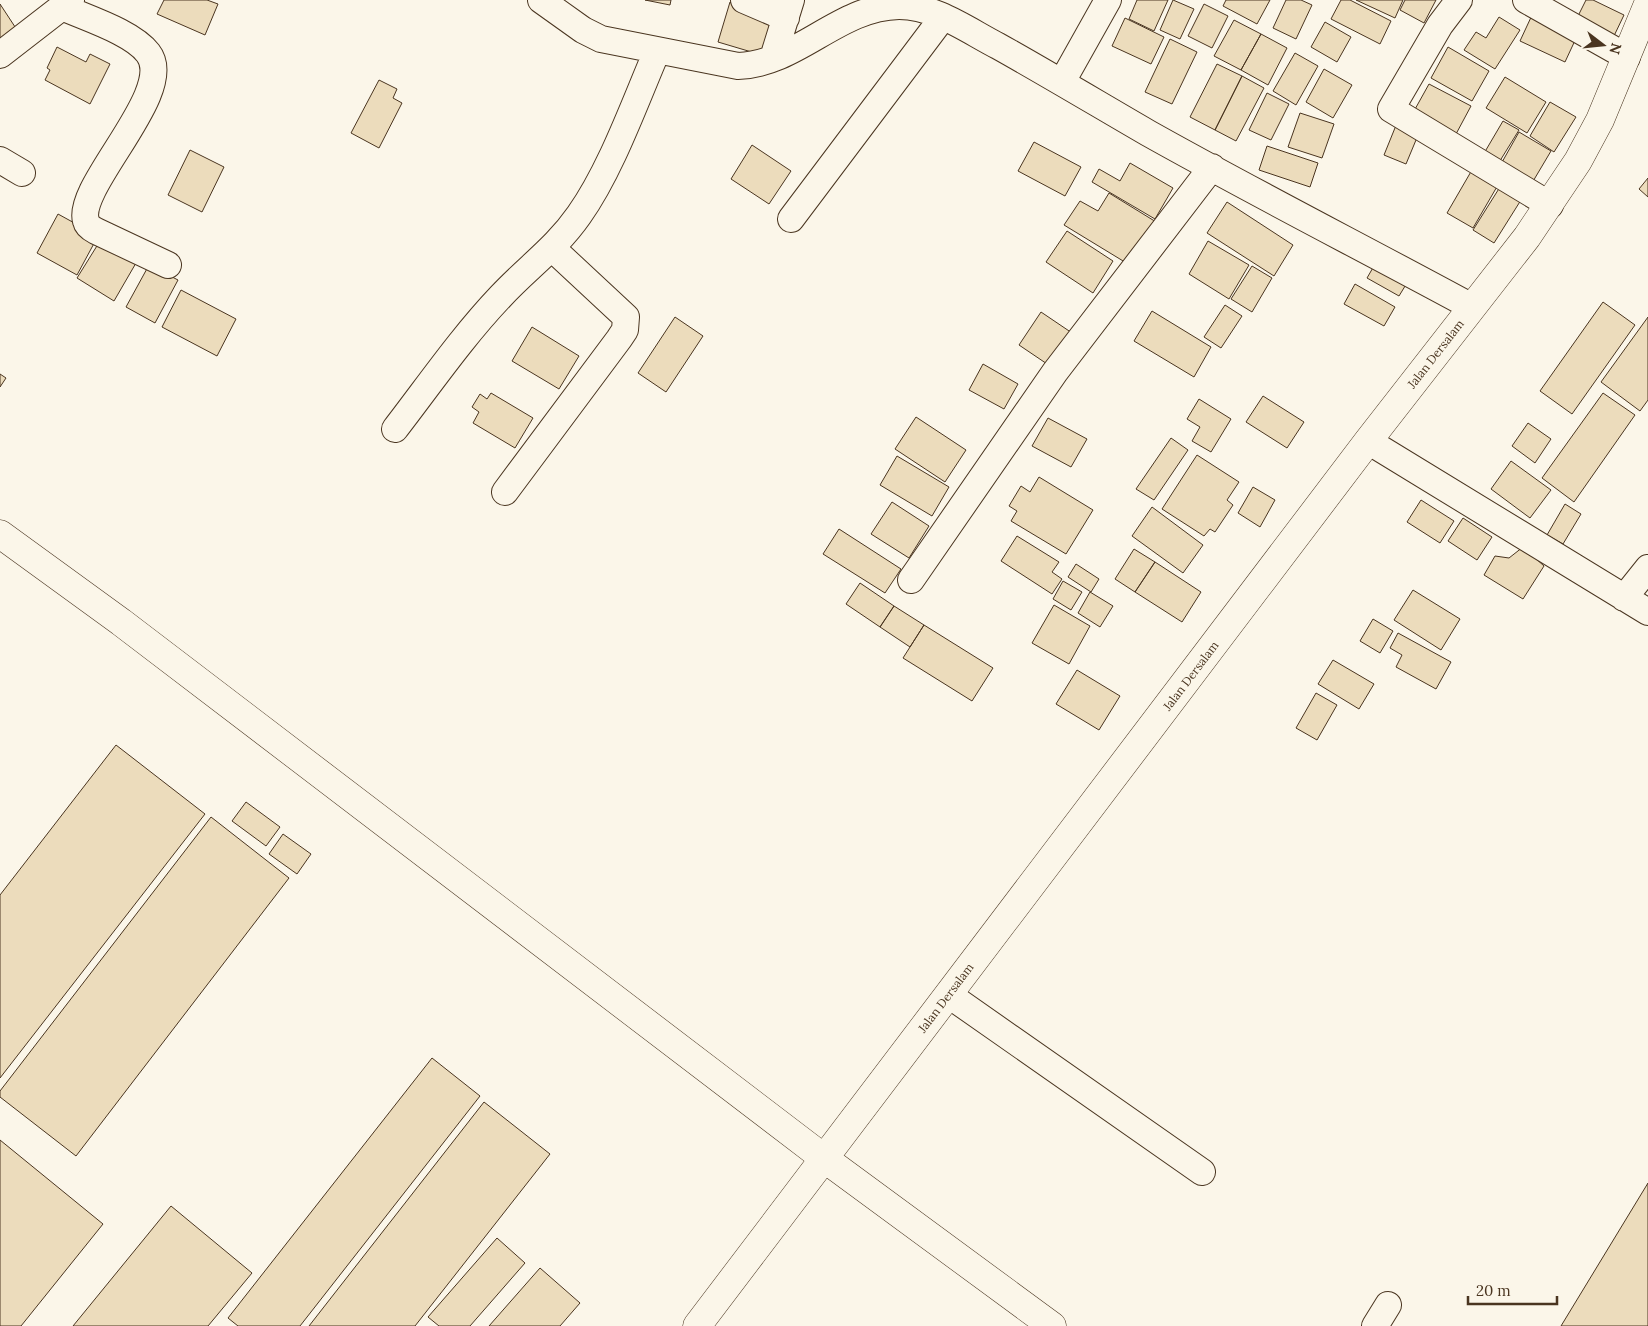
<svg xmlns="http://www.w3.org/2000/svg" width="1648" height="1326" viewBox="0 0 1648 1326" font-family="Lora,serif">
<style>
.building{fill:#ecdcbc;stroke:#4a3520}
.lines{fill:none;stroke-linecap:round;stroke-linejoin:round}
.street-casing{stroke:#4a3520;stroke-width:28}
.secondary-casing{stroke:#4a3520;stroke-width:29}
.primary-casing{stroke:#4a3520;stroke-width:29}
.street{stroke:#fbf6e9;stroke-width:26}
.secondary{stroke:#fbf6e9;stroke-width:28}
.primary{stroke:#fbf6e9;stroke-width:28}
.labels{text-anchor:middle;stroke-width:4;stroke-linejoin:round;paint-order:stroke}
.street-label{font-size:12px;fill:#4a3520;stroke:#fbf6e9}
</style>
<rect width="100%" height="100%" fill="#fbf6e9"/>
<!-- building -->
<path class="building" d="M164,0H207L218,4L205,35L157,14Z
M645,0H671L670,5Z
M1137,0H1168L1154,31L1129,19Z
M1173,0L1194,9L1180,39L1160,30Z
M1226,0H1270L1257,24L1223,6Z
M1286,0H1301L1312,5L1296,39L1273,28Z
M1341,0H1350L1391,21L1380,44L1331,19Z
M1356,0H1403L1395,18Z
M1405,0H1436L1424,23L1400,10Z
M1586,0H1593L1624,15L1613,38L1576,20Z
M730,2L777,17L765,56L718,42Z
M0,4L21,36L0,49Z
M1204,4L1228,16L1212,48L1188,36Z
M1533,13L1578,34L1565,62L1520,41Z
M1499,17L1520,30L1495,69L1464,50L1476,32L1486,38Z
M1125,18L1164,37L1151,64L1112,46Z
M1234,20L1261,34L1241,70L1214,56Z
M1325,22L1351,37L1337,62L1311,47Z
M1261,34L1287,48L1268,85L1241,70Z
M1170,39L1197,52L1172,104L1145,92Z
M57,47L86,62L90,54L110,64L90,104L45,80L50,70L47,68Z
M1448,47L1489,71L1472,101L1431,78Z
M1295,53L1318,66L1296,105L1273,91Z
M1217,64L1242,76L1215,130L1190,117Z
M1324,69L1352,85L1333,118L1306,102Z
M1242,76L1264,88L1236,141L1215,130Z
M1505,77L1546,102L1527,133L1486,108Z
M379,80L397,89L393,98L402,103L379,148L351,133Z
M1429,84L1471,106L1456,134L1414,111Z
M1267,93L1289,104L1271,140L1249,130Z
M1550,102L1576,117L1554,152L1530,136Z
M1300,113L1334,124L1322,158L1288,147Z
M1399,118L1421,128L1406,164L1384,155Z
M1503,121L1519,130L1498,164L1483,155Z
M1519,132L1551,151L1532,183L1501,164Z
M1034,142L1081,167L1065,196L1018,171Z
M752,145L791,171L769,204L731,179Z
M1267,146L1318,163L1310,187L1259,170Z
M190,150L224,167L202,212L168,195Z
M1130,163L1173,188L1155,219L1092,182L1099,169L1120,181Z
M1476,163L1502,178L1473,228L1447,213Z
M1648,178V197L1639,189Z
M1505,179L1526,192L1494,243L1473,230Z
M1109,193L1161,225L1133,267L1064,225L1080,201L1098,211Z
M1227,202L1293,245L1274,276L1207,233Z
M58,214L98,236L77,275L37,253Z
M1067,231L1113,261L1093,293L1046,262Z
M100,241L136,263L114,301L77,278Z
M1208,241L1249,265L1229,299L1189,274Z
M1378,259L1410,278L1399,296L1367,278Z
M149,265L178,280L155,323L126,307Z
M1252,266L1272,278L1252,312L1231,299Z
M1355,284L1395,307L1384,326L1344,304Z
M181,290L236,319L217,356L162,327Z
M1603,302L1635,325L1572,414L1540,391Z
M1225,305L1242,316L1221,348L1204,337Z
M1152,311L1211,347L1194,377L1134,341Z
M1041,312L1078,337L1056,370L1019,345Z
M675,317L703,336L666,392L638,373Z
M1648,317V400L1640,411L1601,382Z
M532,327L579,356L559,389L512,361Z
M983,364L1018,384L1004,409L969,390Z
M0,374L6,378L0,387Z
M491,393L533,418L515,448L473,423L479,412L472,407L480,394L487,399Z
M1603,393L1635,415L1574,502L1542,478Z
M1263,396L1304,422L1287,448L1246,422Z
M1199,399L1231,419L1211,452L1192,441L1200,427L1187,419Z
M916,417L966,450L945,482L895,449Z
M1048,418L1087,439L1071,467L1032,446Z
M1528,423L1551,439L1535,463L1512,446Z
M1171,438L1188,450L1154,500L1136,489Z
M1197,455L1239,482L1227,500L1233,505L1215,532L1210,529L1204,536L1162,509Z
M897,456L949,487L932,516L880,485Z
M1511,461L1551,490L1530,518L1491,489Z
M1039,477L1093,510L1066,554L1011,521L1017,511L1009,506L1021,486L1030,492Z
M1253,487L1275,500L1260,527L1238,513Z
M1421,500L1454,521L1440,543L1407,522Z
M892,502L929,526L909,558L871,534Z
M1565,504L1581,514L1563,544L1547,535Z
M1152,507L1203,545L1183,573L1132,536Z
M1463,518L1492,537L1477,560L1448,541Z
M839,529L901,569L885,593L823,554Z
M1017,536L1059,562L1052,572L1062,579L1052,594L1001,561Z
M1523,547L1544,566L1523,599L1484,575L1495,556L1509,558Z
M1134,549L1155,562L1135,592L1115,579Z
M1155,562L1201,592L1182,622L1135,592Z
M1076,564L1099,579L1091,592L1068,577Z
M1063,581L1082,592L1071,610L1053,599Z
M860,583L894,606L880,627L846,604Z
M1413,590L1460,619L1441,650L1394,620Z
M1090,592L1113,606L1100,627L1078,613Z
M1054,605L1090,626L1069,664L1032,643Z
M894,606L924,625L910,647L880,627Z
M1373,619L1393,631L1380,653L1360,641Z
M924,625L993,668L972,701L903,658Z
M1398,633L1451,662L1436,689L1396,667L1402,655L1390,648Z
M1333,660L1374,684L1359,709L1318,684Z
M1077,670L1120,696L1099,730L1056,704Z
M1316,693L1337,705L1317,740L1296,728Z
M116,745L205,814L0,1078V895Z
M246,802L280,827L266,846L232,821Z
M211,817L289,878L76,1156L0,1097V1091Z
M283,834L311,854L297,874L269,854Z
M432,1058L480,1096L300,1326H238L228,1318Z
M484,1102L550,1154L415,1326H309Z
M0,1140L103,1224L21,1326H0Z
M1648,1183V1326H1561Z
M171,1206L252,1273L208,1326H73Z
M497,1238L525,1263L470,1326H439L428,1317Z
M540,1268L580,1303L560,1326H489Z"/>
<g class="lines">
<defs>
<path id="street" d="M541,0L583,30L601,39L738,66C798,64 838,7 899,6C935,6 967,30 998,46C1048,74 1098,104 1148,133C1255,193 1365,249 1472,307
M744,0L786,18
M1459,0L1440,25L1391,109L1550,205
M1526,0L1627,57
M62,7C86,18 132,32 148,53C178,91 75,186 86,221C87,226 92,229 96,231L168,265
M0,55L71,0
M773,58L791,0
M1062,82L1108,0
M0,160L22,173
M791,219L943,17
M395,429C429,385 462,337 501,296C528,267 556,248 579,215C611,170 635,102 657,51
M1368,441L1648,612
M505,492L619,339L625,330L626,317L553,249
M911,580L1055,372L1212,167
M1624,598L1648,568
M949,995L1202,1172
M1375,1326L1388,1305"/>
<path id="secondary" d="M0,534L121,622L825,1159"/>
<path id="primary" d="M825,1159L1052,1326
M697,1326L1368,441L1527,237L1578,161L1600,120L1648,4"/>
</defs>
<!-- street casing -->
<use href="#street" class="street-casing"/>
<!-- secondary casing -->
<use href="#secondary" class="secondary-casing"/>
<!-- primary casing -->
<use href="#primary" class="primary-casing"/>
<!-- street -->
<use href="#street" class="street"/>
<!-- secondary -->
<use href="#secondary" class="secondary"/>
<!-- primary -->
<use href="#primary" class="primary"/>
</g>
<g class="labels">
<!-- street labels -->
<g class="street-label">
<text transform="translate(1436 354) rotate(-52)" y="4">Jalan Dersalam</text>
<text transform="translate(1191 676) rotate(-53)" y="4">Jalan Dersalam</text>
<text transform="translate(946 998) rotate(-53)" y="4">Jalan Dersalam</text>
</g>
</g>
<!-- north arrow -->
<g transform="translate(1603 45) rotate(106)" stroke="#fbf6e9" stroke-width="4" paint-order="stroke">
<path d="M0-4L9 19L0 12L-9 19Z" fill="#4a3520"/>
<text y="-8" font-size="14" font-weight="bold" text-anchor="middle" fill="#4a3520">N</text>
</g>
<!-- scale -->
<path d="M1468 1296v8h89v-8" fill="none" stroke="#4a3520" stroke-width="2.5"/>
<text x="1476" y="1296" font-size="15" fill="#4a3520" stroke="#fbf6e9" stroke-width="4" paint-order="stroke">20 m</text>
</svg>
